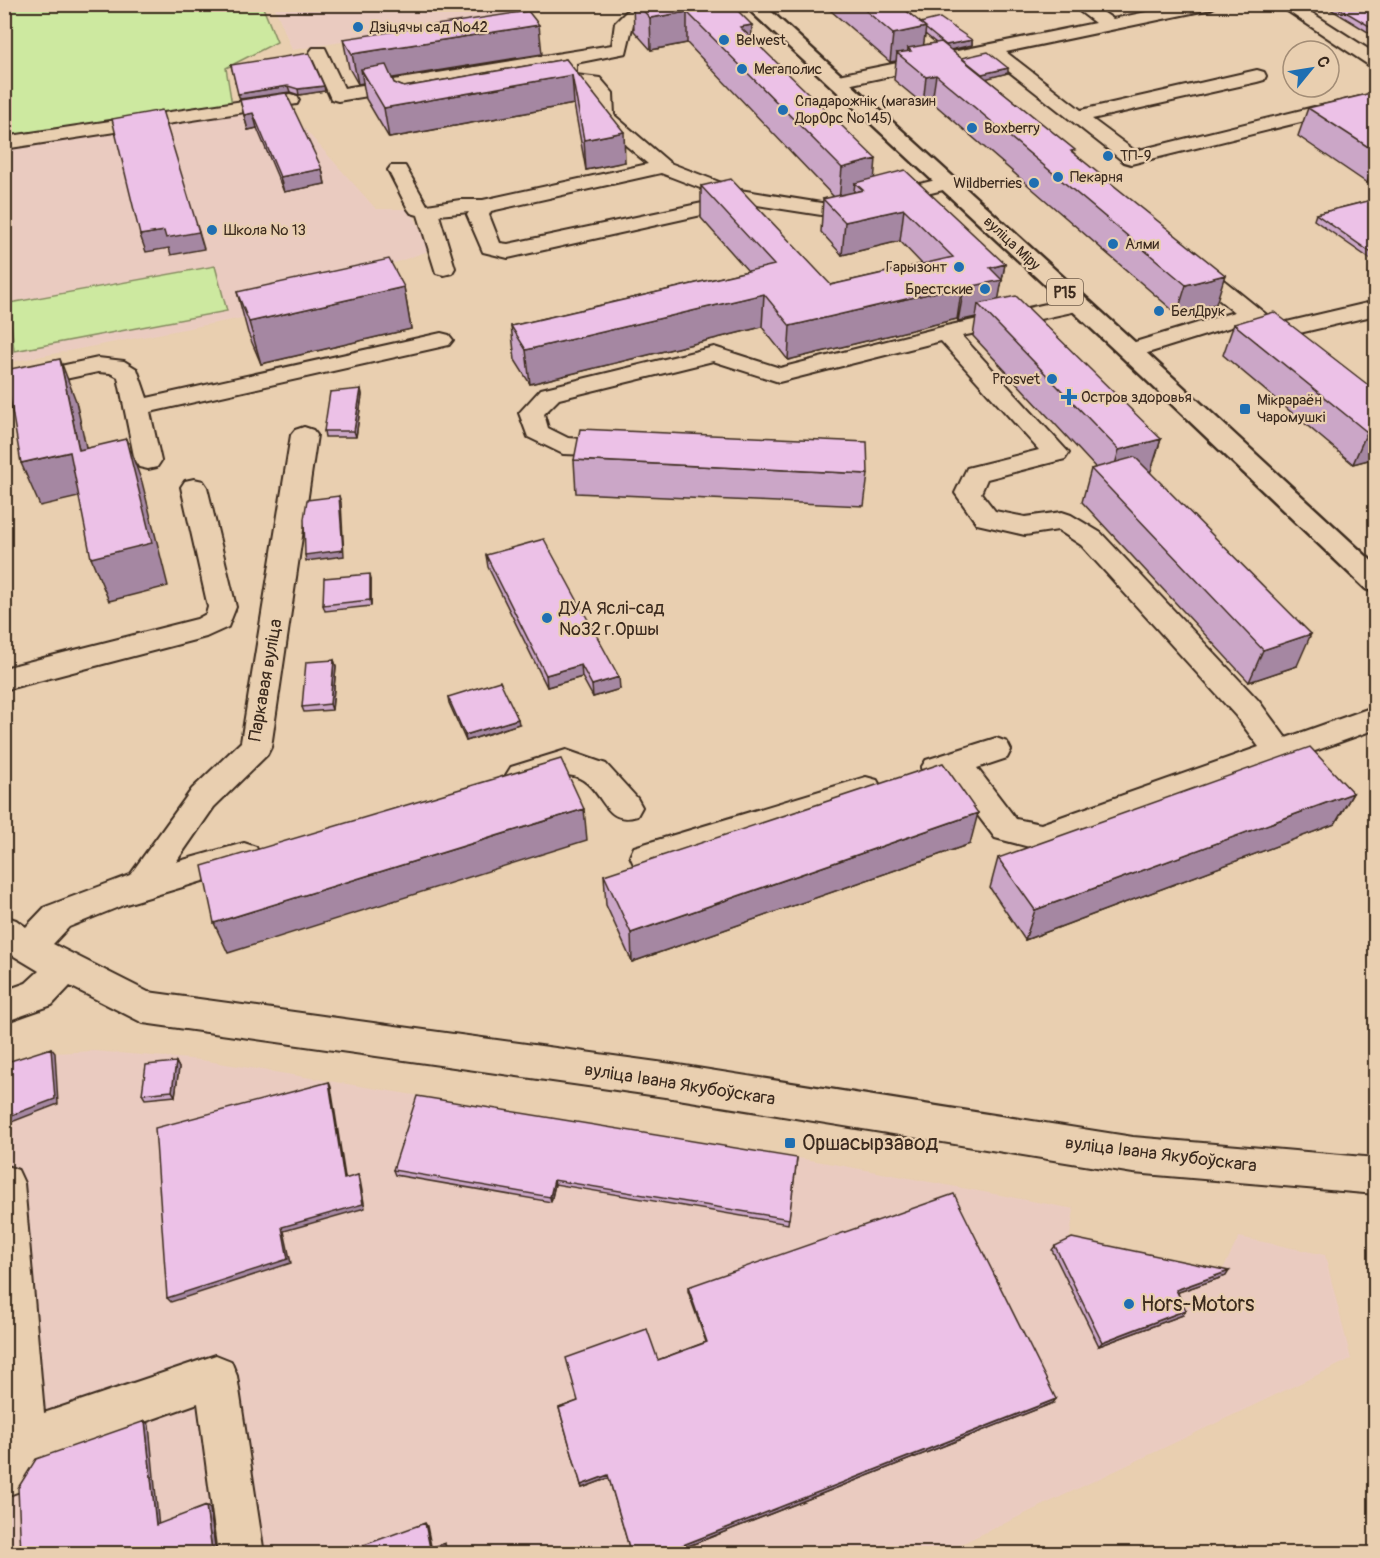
<svg xmlns="http://www.w3.org/2000/svg" width="1380" height="1558" viewBox="0 0 1380 1558" font-family="Pangolin,sans-serif">
<style>
.built{fill:#eacbc0}
.green{fill:#cde9a0;stroke:#848a5f;stroke-width:1.5}
.lines{fill:none;stroke-linecap:round;stroke-linejoin:round}
.minor-casing{stroke:#3b2a1e;stroke-width:4}
.major-casing{stroke:#3b2a1e;stroke-width:5}
.minor{fill:#e9cfb0;fill-rule:evenodd}
.major{fill:#e9cfb0;fill-rule:evenodd}
.wall{fill:#cba6c7;stroke:#3b2a1e;stroke-width:1.5;fill-rule:evenodd}
.shaded-wall{fill:#a587a2;stroke:#3b2a1e;stroke-width:1.5}
.building{fill:#ecc1e7;stroke:#3b2a1e;stroke-width:1.5}
.poi-dot{fill:#1f6fb2;stroke:#e9cfb0;stroke-width:2}
.labels{text-anchor:middle;stroke-width:4.5;stroke-linejoin:round;paint-order:stroke}
.far-poi-label{font-size:15px;fill:#3b2a1e;stroke:#e9cfb0;text-anchor:start}
.far-street-label{font-size:15px;fill:#3b2a1e;stroke:#e9cfb0}
.shield{fill:#e9cfb0;stroke:#6f5c4a;stroke-width:1.5}
.shield-label{font-size:16px;font-weight:bold;fill:#3b2a1e}
.poi-label{font-size:18px;fill:#3b2a1e;stroke:#e9cfb0;text-anchor:start}
.street-label{font-size:18px;fill:#3b2a1e;stroke:#e9cfb0}
.near-poi-label{font-size:21px;fill:#3b2a1e;stroke:#e9cfb0;text-anchor:start}
</style>
<rect width="100%" height="100%" fill="#e9cfb0"/>
<filter id="ink" filterUnits="userSpaceOnUse"><feTurbulence type="fractalNoise" baseFrequency=".0167" numOctaves="2"/><feDisplacementMap in="SourceGraphic" scale="12" xChannelSelector="R" yChannelSelector="G"/><feConvolveMatrix kernelMatrix="1 2 1 2 8 2 1 2 1" color-interpolation-filters="sRGB"/></filter>
<g filter="url(#ink)">
<!-- built -->
<path class="built" d="M274,5H574L292,50Z
M280,104L285,107L376,209H410L431,250L369,272L279,311L5,363V145Z
M94,1051L201,1060L828,1163L1074,1209L1069,1242L1173,1294L1222,1271L1239,1237L1325,1255L1351,1359L942,1553H5L4,1069L55,1053Z"/>
<!-- green -->
<path class="green" d="M4,5H262L277,42L226,68L232,105L5,139Z
M215,266L227,311L14,351L9,303Z"/>
<g class="lines">
<defs>
<path id="minor" d="M634,4H648L650,7L633,24L626,53L576,63V75L600,78L613,93L614,115L670,163L740,190L834,205L948,177L955,179L958,183L955,187L834,217L751,204L508,258L483,252L467,215L469,212L439,215L455,268L452,273L444,275L436,273L418,215L411,213L408,209L388,170L391,166H405L427,205L460,200H483L648,164L597,121L594,117L595,94L588,87L567,86L541,91L534,89L532,85L534,81L558,76V66L409,89L414,101H431L433,105L431,109L408,114L401,112L392,92L338,101L331,99L310,52L313,48H325L344,88L612,45L615,23ZM661,173L726,198L508,244L500,243L489,215L491,211Z
M1070,4H1091L1113,19L1184,4H1219L1211,9L1006,52L1081,110L1257,70L1264,72L1266,76L1264,80L1257,82L1092,119L1135,151L1314,107L1321,109L1324,113L1321,117L1131,164L1124,162L988,55L838,87L831,85L829,81L831,77L838,75L1095,23Z
M1277,4H1298L1376,54V67L1370,66Z
M290,94L297,96L299,100L297,104L4,149V137Z
M1187,255L1195,257L1278,324L1376,301V315L1291,335L1300,344L1296,349C1277,354 1262,334 1247,322L1138,356L1130,358L1122,356L1118,351L1122,346L1234,312L1179,267L1176,262L1179,257Z
M1078,297L1086,299L1089,304L1086,309L962,336L1069,453L1065,459L987,479L981,493L995,511L1025,517L1062,512L1071,515L1101,533L1258,700L1286,738L1376,706V729L1041,850L995,838L948,776L937,780L926,776L921,768L926,760L996,738L1007,742L1011,750L1007,758L977,768L1016,819L1041,824L1259,747L1236,716L1081,545L1058,530L1025,535L977,524L955,493L967,468L1039,450L941,341L779,382L713,361L559,399L544,414L548,428L568,438L628,442L632,448L628,454L619,456L563,454L528,437L519,413L541,389L714,347L780,368L946,326Z
M441,333L449,335L453,340L449,345L150,412L161,461L157,467L148,469L139,467L135,461L118,377L110,373L98,372L4,392V378L98,358L124,361L137,369L147,398Z
M304,427L313,430L317,435L271,747L267,755L214,807L176,862L244,843L256,847L260,856L256,865L126,904L69,927L53,944L148,992L672,1064L1133,1137L1376,1158V1194L1133,1173L672,1098L143,1023L70,986L52,1005L4,1022V991L26,983L39,971L4,950V916L16,920L26,927L45,907L130,875L192,789L241,742L291,435L295,430Z
M194,479L203,481L207,487L236,607L228,627L206,637L4,690V668L197,619L206,614L208,607L181,487L185,481Z
M566,750L606,764L637,798L642,807L637,816C605,826 605,794 583,780C559,765 536,791 511,783L506,775L511,767Z
M866,777L877,780L882,789L877,798L646,869L634,865L630,856L634,847Z
M4,1165L18,1170L24,1183L44,1413L216,1355L231,1361L237,1376L264,1554H218L198,1403L40,1459L20,1491L4,1497Z"/>
<path id="major" d="M743,4H763L1139,346L1376,565V592L1366,589L1121,356Z"/>
</defs>
<!-- minor casing -->
<use href="#minor" class="minor-casing"/>
<!-- major casing -->
<use href="#major" class="major-casing"/>
<!-- minor -->
<use href="#minor" class="minor"/>
<!-- major -->
<use href="#major" class="major"/>
</g>
<!-- wall -->
<path class="wall" d="M633,4H731L752,38L875,178L1005,264L998,300L1161,439L1150,472L1297,666L1249,682L1082,502L1091,469L1096,468L973,336L976,317L958,321L957,319L788,360L762,327L530,384L515,360L511,326L748,271L701,218V186L831,285L922,264L900,241L842,255L821,232L823,199L834,197L687,43L651,50L634,31Z
M823,4H898L920,23L972,40V45L951,50L962,59L1008,73L986,78L1074,153L1216,304L1177,314L932,102L923,104L894,80L896,61L890,62ZM925,34L936,43L923,45Z
M1322,4H1376V37Z
M343,39L542,54L392,78L394,83L404,87L566,59L625,162L586,170L574,104L389,138L366,99L363,83L358,84L349,68Z
M231,65L324,86L325,91L299,95L290,92L240,99Z
M1376,92V181L1367,183L1298,136L1308,108Z
M240,100L322,169L325,184L284,192L257,128L248,130Z
M1376,199V263L1314,220L1316,214Z
M404,287L411,329L261,364L248,333L237,292Z
M1234,324L1376,391V458L1353,464L1223,355Z
M361,389L362,395L356,437H325L324,431Z
M574,460L868,474L864,506L576,493Z
M486,555L620,689L593,697L582,677L547,687L488,567Z
M371,580V606L325,611L323,605Z
M334,660L336,666L332,710L304,712L302,707Z
M448,697L519,724L466,741L449,703Z
M1353,793L1335,824L1025,940L990,888L998,858Z
M970,844L632,962L606,905L604,875Z
M176,1062L179,1068L175,1096L145,1099L142,1094Z
M797,1158L788,1224L555,1184L551,1202L395,1175L393,1170Z
M1055,1246L1226,1276L1178,1292L1183,1315L1099,1346L1052,1250Z
M688,1287L1053,1403L668,1554H631L609,1478L582,1488L559,1408L578,1401L658,1360L706,1342L688,1291Z"/>
<!-- shaded-wall -->
<path class="shaded-wall" d="M687,12V43L651,50L650,18Z
M539,25L542,54L368,82L361,69L363,83L358,84L352,54Z
M752,25L751,57L740,27Z
M926,27L922,56L908,48L907,59L897,53L896,61L890,62L893,34Z
M972,40V45L946,51V45Z
M1008,68V73L981,80L982,74Z
M572,75L574,104L389,138L384,108Z
M936,75L932,102L923,104L926,77Z
M288,86L290,92L240,99L238,94Z
M324,86L325,91L299,95L298,89Z
M253,113L257,128L248,130L244,115Z
M624,132L625,162L586,170L584,140Z
M876,159L873,193L855,183L853,198L839,201L842,168Z
M1376,161V181L1367,183Z
M322,169L325,184L284,192L280,177Z
M904,209L900,241L842,255L845,222Z
M164,231L199,232L204,249L171,255L169,248L146,252L140,235Z
M1005,264L996,313L978,304L976,317L958,321L964,288L990,268Z
M1225,275L1216,304L1177,314L1186,285Z
M962,286L957,319L788,360L790,326Z
M404,287L411,329L261,364L249,322Z
M764,294L762,327L530,384L526,350Z
M60,359L76,401L96,493L79,450Z
M361,389L362,395L356,437L354,431Z
M1376,430V458L1353,464L1367,432Z
M126,439L142,482L168,586L109,601L91,558Z
M1161,439L1151,471L1110,483L1119,450Z
M70,452L87,495L40,506L21,463Z
M339,496L341,502L344,556L306,561L305,555Z
M370,574L371,580V606L370,600Z
M1311,634L1297,666L1249,682L1263,650Z
M334,660L336,666L332,710L330,704Z
M581,665L582,677L547,687L546,675Z
M619,677L620,689L593,697L592,685Z
M518,719L519,724L466,741L465,735Z
M1353,793L1335,824L1025,940L1035,910Z
M584,809L587,840L228,953L214,923Z
M978,813L970,844L632,962L631,933Z
M51,1048L55,1053L58,1104L4,1125V1118Z
M176,1062L179,1068L175,1096L172,1091Z
M329,1082L331,1087L346,1183L344,1179Z
M358,1175L360,1180L365,1208L284,1231L291,1263L171,1302L167,1298L282,1227Z
M554,1180L555,1184L551,1202L550,1197Z
M1229,1271L1226,1276L1173,1294L1176,1290Z
M1186,1310L1183,1315L1099,1346L1102,1342Z
M1056,1399L1053,1403L668,1554H660Z
M145,1421L149,1425L159,1528L156,1525Z
M608,1475L609,1478L582,1488L581,1485Z
M206,1506L210,1509L216,1554L212,1551Z
M425,1523L427,1526L432,1551L430,1548Z"/>
<!-- building -->
<path class="building" d="M637,4H731L752,25L740,27L876,159L842,168L687,12L650,18Z
M858,4H898L926,27L893,34Z
M1332,4H1376V30Z
M528,11L539,25L352,54L343,39Z
M940,18L972,40L946,45L925,28L926,27L920,23Z
M941,42L1075,150L1071,151L1225,275L1186,285L936,75L926,77L897,53L911,51L908,48Z
M988,52L1008,68L982,74L962,58Z
M309,53L324,86L298,89L288,86L238,94L231,65Z
M566,59L624,132L584,140L572,75L384,108L361,69L386,65L394,83L404,87Z
M1376,92V152L1308,108Z
M286,93L322,169L280,177L253,113L244,115L240,100Z
M162,110L199,232L166,238L164,231L140,235L112,119Z
M905,170L1005,264L990,268L1002,280L964,288L962,286L790,326L764,294L526,350L511,326L774,265L701,186L731,179L831,285L953,257L904,209L845,222L823,199L863,190L855,183Z
M1376,199V256L1316,214Z
M389,259L404,287L249,322L237,292Z
M1016,296L1161,439L1119,450L978,304Z
M1274,312L1376,391V430L1367,432L1234,324Z
M60,359L79,450L126,439L152,543L91,558L70,452L21,463L5,370Z
M361,389L354,431H324L330,392Z
M580,429L867,442L868,474L574,460Z
M1135,457L1311,634L1263,650L1091,469Z
M339,496L343,550L305,555L304,519L307,500Z
M544,539L619,677L592,685L581,665L546,675L486,555Z
M370,574V600L323,605L324,578Z
M334,660L330,704L302,707L306,662Z
M500,681L518,719L465,735L448,697Z
M1310,747L1353,793L1035,910L998,858Z
M561,759L584,809L214,923L202,866Z
M943,763L978,813L631,933L604,875Z
M51,1048L55,1099L4,1118V1085L8,1084L7,1062Z
M176,1062L172,1091L142,1094L146,1065Z
M329,1082L344,1179L358,1175L363,1204L282,1227L288,1259L167,1298L155,1128Z
M417,1096L797,1158L789,1219L554,1180L550,1197L393,1170Z
M954,1194L1056,1399L660,1554H631L608,1475L581,1485L559,1408L578,1401L566,1358L647,1329L658,1360L707,1342L688,1287Z
M1072,1238L1229,1271L1176,1290L1186,1310L1102,1342L1055,1246Z
M145,1421L156,1525L206,1506L212,1551L216,1554H21L18,1488L36,1459Z
M425,1523L430,1548L445,1543L447,1554H339Z"/>
</g>
<!-- markers -->
<g class="poi-dot">
<circle cx="358" cy="27" r="6"/>
<circle cx="724" cy="40" r="6"/>
<circle cx="742" cy="69" r="6"/>
<circle cx="783" cy="110" r="6"/>
<circle cx="972" cy="128" r="6"/>
<circle cx="1108" cy="156" r="6"/>
<circle cx="1058" cy="177" r="6"/>
<circle cx="1034" cy="183" r="6"/>
<circle cx="212" cy="230" r="6"/>
<circle cx="1113" cy="244" r="6"/>
<circle cx="959" cy="267" r="6"/>
<circle cx="985" cy="289" r="6"/>
<circle cx="1159" cy="311" r="6"/>
<circle cx="1052" cy="379" r="6"/>
<path d="M1066 388h6v6h6v6h-6v6h-6v-6h-6v-6h6z"/>
<rect x="1239" y="403" width="12" height="12" rx="3"/>
<circle cx="547" cy="618" r="6"/>
<rect x="784" y="1137" width="12" height="12" rx="3"/>
<circle cx="1129" cy="1304" r="6"/>
</g>
<g class="labels">
<!-- far-poi labels -->
<g class="far-poi-label">
<text x="370" y="32">Дзіцячы сад №42</text>
<text x="736" y="45">Belwest</text>
<text x="754" y="74">Мегаполис</text>
<text x="795" y="106">Спадарожнік (магазин<tspan x="795" dy="17">ДорОрс №145)</tspan></text>
<text x="984" y="133">Boxberry</text>
<text x="1120" y="161">ТП-9</text>
<text x="1070" y="182">Пекарня</text>
<text x="1022" y="188" text-anchor="end">Wildberries</text>
<text x="224" y="235">Школа № 13</text>
<text x="1125" y="249">Алми</text>
<text x="947" y="272" text-anchor="end">Гарызонт</text>
<text x="973" y="294" text-anchor="end">Брестские</text>
<text x="1171" y="316">БелДрук</text>
<text x="1040" y="384" text-anchor="end">Prosvet</text>
<text x="1081" y="402">Остров здоровья</text>
<text x="1257" y="405">Мікрараён<tspan x="1257" dy="17">Чаромушкі</tspan></text>
</g>
<!-- far-street labels -->
<g class="far-street-label">
<text transform="translate(1012 243) rotate(43)" y="5">вуліца Міру</text>
</g>
<!-- shield labels -->
<rect class="shield" x="1047" y="279" width="36" height="26" rx="4.5"/>
<g class="shield-label">
<text x="1065" y="298">Р15</text>
</g>
<!-- poi labels -->
<g class="poi-label">
<text x="559" y="614">ДУА Яслі-сад<tspan x="559" dy="21">№32 г.Оршы</tspan></text>
</g>
<!-- street labels -->
<g class="street-label">
<text transform="translate(265 680) rotate(-80)" y="6">Паркавая вуліца</text>
<text transform="translate(680 1084) rotate(9)" y="6">вуліца Івана Якубоўскага</text>
<text transform="translate(1161 1154) rotate(7)" y="6">вуліца Івана Якубоўскага</text>
</g>
<!-- near-poi labels -->
<g class="near-poi-label">
<text x="802" y="1150">Оршасырзавод</text>
<text x="1141" y="1311">Hors-Motors</text>
</g>
</g>
<!-- margin -->
<rect width="1380" height="1558" fill="none" stroke="#e9cfb0" stroke-width="24"/>
<rect x="12" y="12" width="1356" height="1534" fill="none" stroke="#3b2a1e" stroke-width="2" filter="url(#ink)"/>
<!-- north arrow -->
<g transform="translate(1311 69) rotate(60)"><circle r="28" fill="#e9cfb0" stroke="#a38d76" stroke-width="1.5"/>
<path d="M0-4.5L10 22L0 15L-10 22Z" fill="#1f6fb2"/>
<text y="-9" font-size="16" font-weight="bold" text-anchor="middle" fill="#3b2a1e">С</text>
</g>
</svg>
